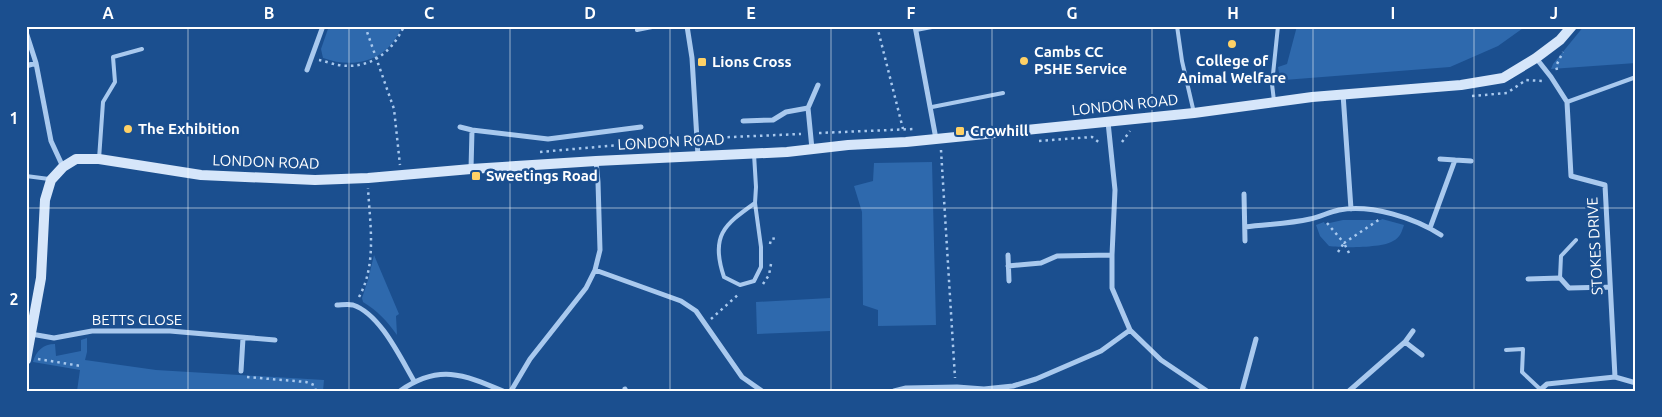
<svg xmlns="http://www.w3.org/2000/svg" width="1662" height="417" viewBox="0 0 1662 417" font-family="Ubuntu,sans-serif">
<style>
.green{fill:#2e69ad}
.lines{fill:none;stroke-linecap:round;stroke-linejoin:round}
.path{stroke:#a9c9ee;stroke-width:2.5;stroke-dasharray:2.5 4;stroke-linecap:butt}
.lane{stroke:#a9c9ee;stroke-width:4}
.street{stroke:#a9c9ee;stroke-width:5}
.secondary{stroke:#d6e6fa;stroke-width:10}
.grid{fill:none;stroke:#fff;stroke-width:1;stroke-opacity:0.55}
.poi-dot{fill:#ffd166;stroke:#1b4f8f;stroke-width:2}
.labels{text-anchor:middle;stroke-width:5;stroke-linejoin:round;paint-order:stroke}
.poi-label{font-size:15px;font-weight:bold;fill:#fff;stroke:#1b4f8f;text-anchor:start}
.street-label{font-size:15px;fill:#fff;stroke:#1b4f8f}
.neatline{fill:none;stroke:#fff;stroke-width:2}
.grid-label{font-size:16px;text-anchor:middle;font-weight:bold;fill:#fff}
</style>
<rect width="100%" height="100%" fill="#1b4f8f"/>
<!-- green -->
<path class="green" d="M329,26H402C389,60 356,70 323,58L321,49Z
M1297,26H1526L1498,46L1450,67L1284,80L1280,78L1278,67L1287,64Z
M1584,26H1636V63L1551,69L1553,64Z
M932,162L936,325L878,326V310L863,305L862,212L854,186L873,181L874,163Z
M1382,219L1404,225C1402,231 1400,238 1393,241C1383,248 1342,248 1329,246L1320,236L1316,225L1324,222L1325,224L1343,220H1381Z
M374,255L399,314L396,316L397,335C387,321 378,311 363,302L362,298L368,280Z
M830,298V331L757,334L756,302Z
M87,338V352L85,360L156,370L324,380L323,391H77L80,370L33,362C36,351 43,344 55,344L56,356L81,351V340Z"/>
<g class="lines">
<!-- path -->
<path class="path" d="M365,26L394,109L400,165
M877,26L903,129
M319,60C325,61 332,64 338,65C369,70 392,53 404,26
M1557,70L1556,66L1563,52
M1472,96L1507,93L1526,80L1542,81
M819,133L913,129
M708,138L801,134
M1039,141L1092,137L1101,144
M1122,142L1130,131
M941,150L955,378
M540,152L686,139
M1327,223L1344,243L1380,219
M770,244L771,239L777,238
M1338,252L1344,243L1349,253
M763,284L769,275L771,264
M359,297C377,264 370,225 368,188
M711,319L740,293
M38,359L81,366
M247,377L306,382L314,385L316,391"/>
<!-- lane -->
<path class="lane" d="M1177,26L1182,61L1194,113
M637,30L657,26
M916,30L937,26
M1274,101L1272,84L1278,26
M1567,102L1636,77
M932,107L1003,93
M754,154L756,187L755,203L761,247V267L754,281L740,285L724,277C710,236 724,225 755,203
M99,159L103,102L115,82L113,57L142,49
M26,176L49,179
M1560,278L1561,256L1576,240
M1506,350L1523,349L1522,372L1540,389"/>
<!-- street -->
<path class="street" d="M687,26L692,58L698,156
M915,26L936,139
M26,32L36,63L51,141L63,167
M1536,58L1551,77L1567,102L1571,176L1605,185L1615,377L1547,384L1539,391
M26,66L36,63
M307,70L323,26
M1343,94L1351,209
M743,121L773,120L786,112L808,108
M1108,122L1115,190L1112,255V288L1130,330L1161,360L1207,391
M460,127L472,130L548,139L641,127
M812,149L808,108L818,85
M1440,159L1455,160
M471,169L472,130
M1244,194L1245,241
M1245,227C1266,224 1289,224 1310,219C1320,217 1329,212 1339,210C1371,204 1415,218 1441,235
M1430,228L1455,160L1471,161
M1008,255L1009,281
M1008,266L1041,263L1057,256L1112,255
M595,270L681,301L696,311L742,377L762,391
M1528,279L1560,278L1569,288L1610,287
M337,305C341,305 348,304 353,305C380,314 400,357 414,381
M31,334L54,338L92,331H170L275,340
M1405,342L1422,355
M241,371L243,338
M1615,377L1636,383
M625,389L626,391
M400,391C438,364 463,374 503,391
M511,391L530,359L586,288L595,270L600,250L598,182L596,161
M894,391L906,388L957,387L984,389L1013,386L1036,379L1101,351L1130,330
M1242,391L1256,339
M1349,391L1405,342L1413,331"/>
<!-- secondary -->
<path class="secondary" d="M26,360L41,278L45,200L51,180L63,167L76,159H99L201,175L315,180L368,178L471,169L596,161L787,152L848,145L906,142L1194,113L1312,97L1461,85L1503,78L1536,58L1560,40L1572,26"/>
</g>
<!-- grid -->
<path class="grid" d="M188,26V391M349,26V391M510,26V391M670,26V391M831,26V391M992,26V391M1152,26V391M1313,26V391M1474,26V391M26,208H1636"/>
<!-- markers -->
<g class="poi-dot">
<circle cx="1232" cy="44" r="5"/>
<circle cx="1024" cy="61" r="5"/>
<rect x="697" y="57" width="10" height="10" rx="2.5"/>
<circle cx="128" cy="129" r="5"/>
<rect x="955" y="126" width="10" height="10" rx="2.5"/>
<rect x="471" y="171" width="10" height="10" rx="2.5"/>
</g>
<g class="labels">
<!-- poi labels -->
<g class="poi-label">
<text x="1034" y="57">Cambs CC<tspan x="1034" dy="17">PSHE Service</tspan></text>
<text x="1232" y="66" text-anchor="middle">College of<tspan x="1232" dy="17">Animal Welfare</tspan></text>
<text x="712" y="67">Lions Cross</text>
<text x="138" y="134">The Exhibition</text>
<text x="970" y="136">Crowhill</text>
<text x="486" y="181">Sweetings Road</text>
</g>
<!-- street labels -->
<g class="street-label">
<text transform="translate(1125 105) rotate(-6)" y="5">LONDON ROAD</text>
<text transform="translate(671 142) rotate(-3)" y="5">LONDON ROAD</text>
<text transform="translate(266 162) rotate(2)" y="5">LONDON ROAD</text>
<text transform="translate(1595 246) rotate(-93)" y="5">STOKES DRIVE</text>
<text x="137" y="325">BETTS CLOSE</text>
</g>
</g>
<!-- border -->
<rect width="1662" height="417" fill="none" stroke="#1b4f8f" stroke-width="55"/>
<rect x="28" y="28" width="1606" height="362" class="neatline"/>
<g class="grid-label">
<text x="108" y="19">A</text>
<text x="269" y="19">B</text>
<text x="429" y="19">C</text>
<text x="590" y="19">D</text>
<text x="751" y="19">E</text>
<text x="911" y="19">F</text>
<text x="1072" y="19">G</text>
<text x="1233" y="19">H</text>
<text x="1393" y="19">I</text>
<text x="1554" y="19">J</text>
<text x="14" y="124">1</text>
<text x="14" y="305">2</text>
</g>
</svg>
